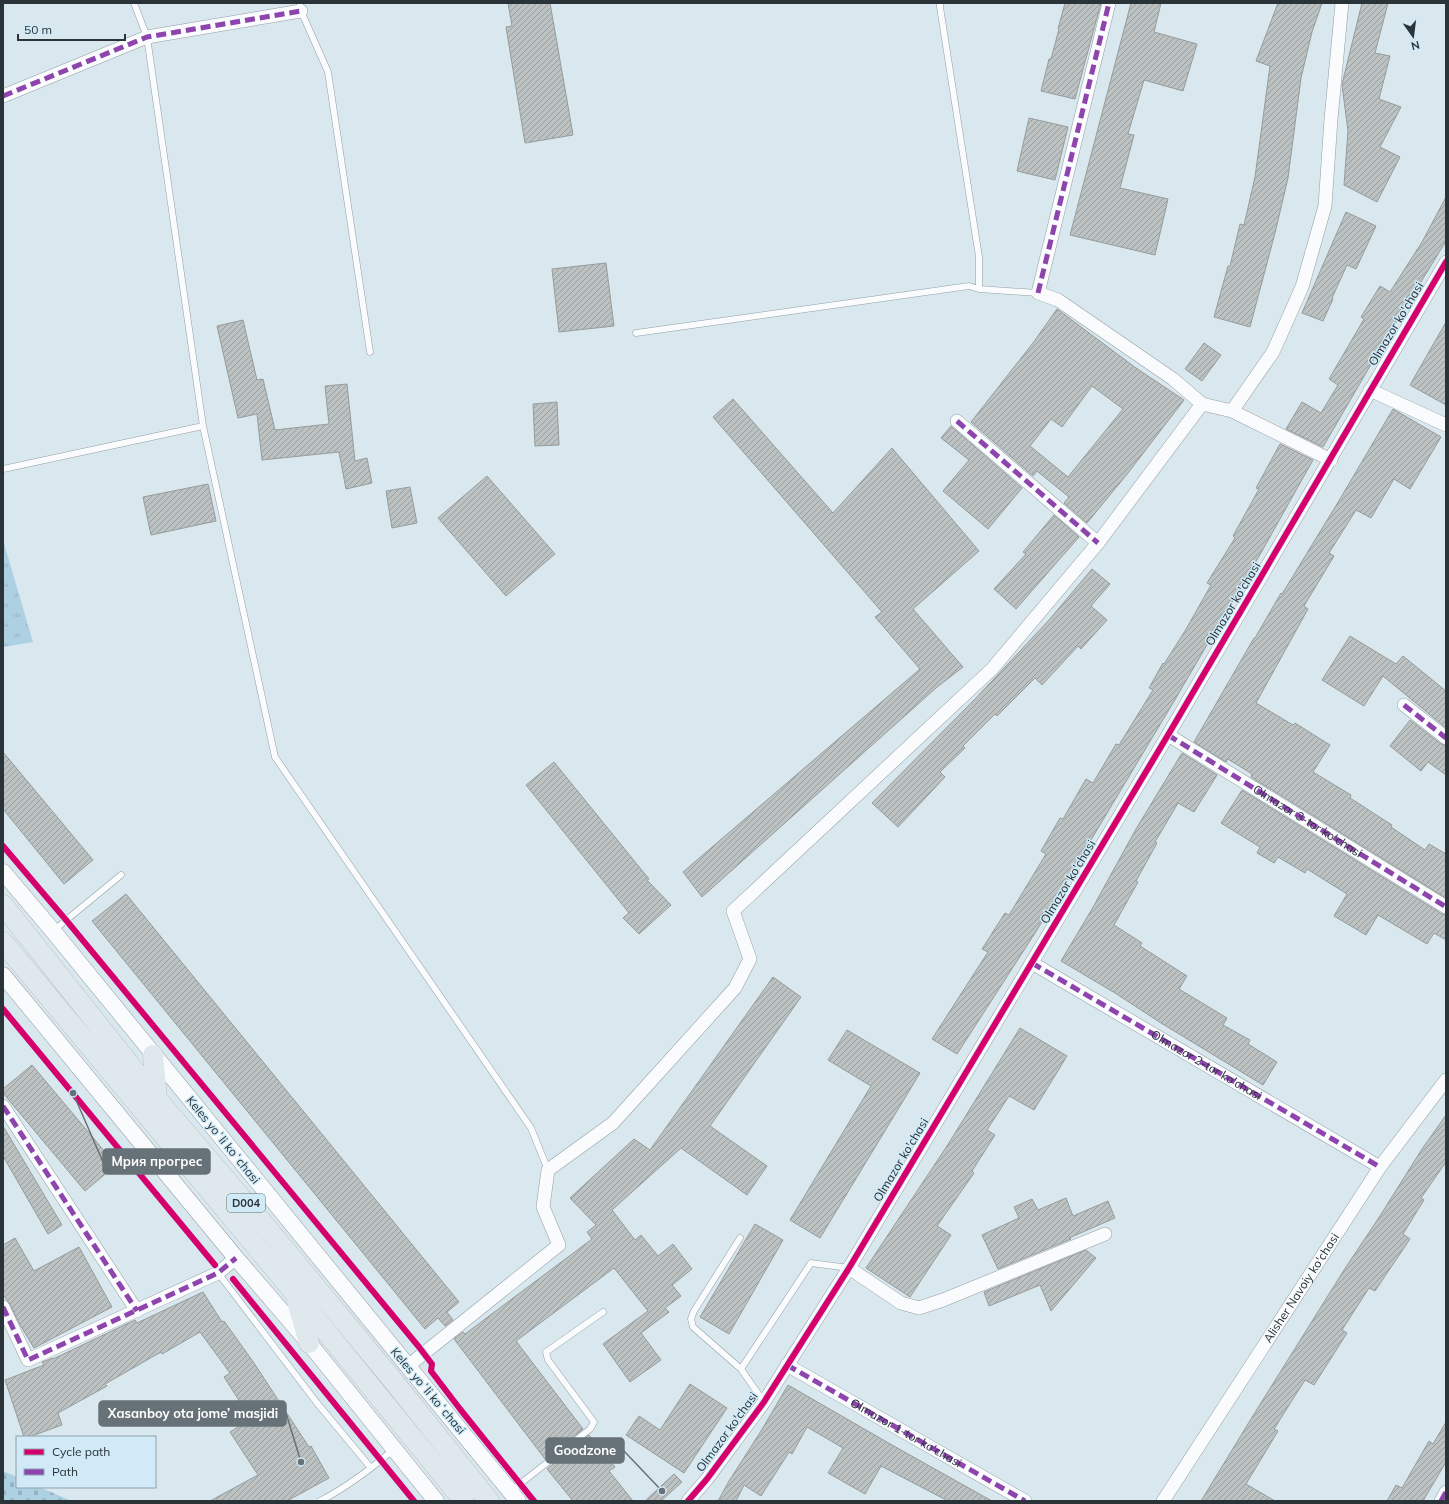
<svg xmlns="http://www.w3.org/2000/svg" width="1449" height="1504" viewBox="0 0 1449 1504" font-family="Mulish,sans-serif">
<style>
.grass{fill:url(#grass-tufts)}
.cemetery{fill:url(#cemetery-stones)}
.building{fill:url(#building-hatch);stroke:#969c9b;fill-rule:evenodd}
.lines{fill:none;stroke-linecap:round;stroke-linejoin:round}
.service-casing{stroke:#949ea4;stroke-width:7}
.minor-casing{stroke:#949ea4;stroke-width:14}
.tertiary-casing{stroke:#949ea4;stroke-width:17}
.primary-casing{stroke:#bbc2c6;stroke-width:21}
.service{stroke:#f9fbfd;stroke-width:6}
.minor{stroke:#f9fbfd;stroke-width:13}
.tertiary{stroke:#f9fbfd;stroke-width:16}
.primary{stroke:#dfe9ed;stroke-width:20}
.quiet{stroke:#8e44ad;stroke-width:5;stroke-dasharray:10 5;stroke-linecap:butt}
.cycleway-casing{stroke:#d1eaf7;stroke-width:8}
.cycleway{stroke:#d6006c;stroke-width:6}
.labels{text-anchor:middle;stroke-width:3;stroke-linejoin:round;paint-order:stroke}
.shield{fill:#d1eaf7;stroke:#5b6a71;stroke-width:1}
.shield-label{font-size:11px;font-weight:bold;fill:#293338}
.street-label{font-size:12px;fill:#293338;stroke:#d1eaf7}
.leader{fill:none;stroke:#677278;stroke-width:1.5}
.callout-dot{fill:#677278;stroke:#d1eaf7;stroke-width:1.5}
.callout{fill:#677278;stroke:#677278;stroke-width:1.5}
.callout-label{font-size:13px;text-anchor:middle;font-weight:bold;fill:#fff}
</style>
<defs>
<pattern id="grass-tufts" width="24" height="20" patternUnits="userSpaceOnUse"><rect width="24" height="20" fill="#aed0e3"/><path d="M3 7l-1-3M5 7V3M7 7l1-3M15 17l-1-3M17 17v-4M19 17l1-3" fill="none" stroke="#96b3c4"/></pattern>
<pattern id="cemetery-stones" width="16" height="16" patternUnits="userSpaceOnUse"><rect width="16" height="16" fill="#aed0e3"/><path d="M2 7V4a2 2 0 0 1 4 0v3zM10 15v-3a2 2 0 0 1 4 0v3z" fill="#96b3c4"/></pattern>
<pattern id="building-hatch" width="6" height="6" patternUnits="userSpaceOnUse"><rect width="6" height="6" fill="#bcc1c1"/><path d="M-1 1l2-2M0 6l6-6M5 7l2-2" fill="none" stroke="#999d9e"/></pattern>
</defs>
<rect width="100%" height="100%" fill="#d9e7ef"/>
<!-- grass -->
<path class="grass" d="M3,540L33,642L3,647Z"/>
<!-- cemetery -->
<path class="cemetery" d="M3,1471L17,1477V1487H39L72,1501H3Z"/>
<!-- building -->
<path class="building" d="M508,3H550L573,135L525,143L506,27L512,26Z
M1065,3H1101L1075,99L1041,91L1049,59H1051L1059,29H1058Z
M1131,3H1161L1154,32L1197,44L1183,91L1144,80L1128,134L1134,135L1120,188L1168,199L1155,255L1070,235Z
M1278,3H1322L1312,32L1301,78L1288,178L1275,233L1250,327L1214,317L1228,266H1230L1240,224L1244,225L1255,177L1270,66L1256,61Z
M1362,3H1388L1375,53L1390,56L1379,99L1401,107L1380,147L1400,157L1377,202L1344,185L1348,131L1342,85L1343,80Z
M1029,118L1068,127L1055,180L1017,171Z
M1446,197V241L1377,354L1323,447L1286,429L1302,402L1321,413L1338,385L1329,379L1364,319L1361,317L1380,286L1390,292L1422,242Z
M1346,212L1376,226L1356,269L1347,265L1332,298L1333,299L1323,321L1302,313Z
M606,263L614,326L559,332L552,269Z
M1057,309L1136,368L1184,400L1128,473L1087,523L1064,503L1069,497L1037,471L1033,476L971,422L1033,343ZM1092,386L1123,409L1068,477L1030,446L1051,419L1062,427Z
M243,320L257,380L263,379L275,430L329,424L325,386L347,384L355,461L367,458L372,483L346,489L339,452L262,460L257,414L238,418L217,326Z
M1446,322V405L1410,385Z
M1204,343L1221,355L1202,381L1185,369Z
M733,399L833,513L892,448L979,551L913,609L963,667L936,688L702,897L683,872L920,669L875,617L882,612L713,417Z
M557,402L559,445L535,446L533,404Z
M1393,409L1441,437L1410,489L1394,479L1371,518L1356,510L1329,553L1334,556L1304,606L1308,609L1256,703L1293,725L1295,723L1330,745L1313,772L1351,795L1350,798L1392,825L1391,827L1425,850L1429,844L1446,854V898L1251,777L1252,774L1228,759L1226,762L1194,742L1254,638H1255L1281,593L1282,594L1337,504Z
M951,426L1022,488L988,529L943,491L969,460L941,438Z
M1280,444L1313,460L1262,551L1173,703L1037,930L957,1054L932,1039L988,952L982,949L1005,913L1009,915L1046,854L1041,851L1060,818L1063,819L1086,779L1093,783L1116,744L1119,745L1153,690L1149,688L1163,663L1164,664L1185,631L1211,585L1207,583L1235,538L1233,536L1259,489L1256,488Z
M487,476L555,554L506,596L438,518Z
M208,484L216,521L151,535L143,497Z
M410,487L417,523L392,528L386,491Z
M1054,515L1079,537L1016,609L994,589L1026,554L1023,552Z
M1092,569L1110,584L1091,606L1107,620L1081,649L1078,646L1042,685L1035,678L997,716L995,714L963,746L965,748L940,772L945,777L898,827L872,803L977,697L1049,620Z
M1350,636L1396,664L1403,656L1446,691V728L1383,676L1364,706L1322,680Z
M1410,720L1441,744L1446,746V775L1428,762L1421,771L1390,746Z
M3,752L93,860L64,884L3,809Z
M1182,753L1217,775L1194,812L1178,803L1155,842L1157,843L1136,881L1138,882L1114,925L1142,943L1140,946L1187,976L1179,989L1227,1018L1223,1025L1250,1040L1248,1044L1277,1062L1263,1085L1161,1023L1115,993L1061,961L1092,909L1136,829Z
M554,762L649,879L647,880L671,905L639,934L623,918L629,913L526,785Z
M1242,790L1442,914L1446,915V940L1434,933L1427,944L1378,915L1366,935L1334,916L1347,894L1307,869L1305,873L1278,857L1274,863L1257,853L1260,847L1221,823Z
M126,894L459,1302L447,1312L453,1320L445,1326L438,1318L425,1329L92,921Z
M773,977L801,997L710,1126L767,1166L747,1195L681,1148L612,1210L635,1240L641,1235L658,1256L673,1244L692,1269L672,1285L681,1296L665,1308L669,1312L641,1333L661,1360L630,1382L603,1344L648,1311L614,1268L516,1341L583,1429L545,1459L454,1339L463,1332L465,1334L592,1239L587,1232L596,1225L570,1198L634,1139L650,1150Z
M1020,1028L1067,1056L1034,1110L1009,1096L987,1130L995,1135L972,1171L974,1173L937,1226L951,1235L910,1297L866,1268L947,1146Z
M847,1030L920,1073L820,1238L790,1220L871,1086L828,1060Z
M32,1065L116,1165L85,1191L3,1093V1089Z
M1446,1115V1162L1421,1198L1424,1200L1403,1234L1410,1239L1375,1291L1369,1288L1342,1330L1347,1333L1314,1385L1305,1380L1274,1429L1278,1431L1246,1484L1275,1501H1201L1254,1414L1344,1270L1378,1219L1422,1149Z
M3,1126L62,1225L48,1234L3,1156Z
M1066,1198L1073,1216L1108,1201L1115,1218L1069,1238L1071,1239L998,1269L982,1235L1019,1218L1014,1207L1032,1199L1038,1210Z
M755,1224L783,1240L729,1334L700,1317Z
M15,1238L34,1271L79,1247L112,1307L34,1348L19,1323L10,1304L3,1295V1245Z
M1086,1250L1096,1258L1051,1311L1040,1285L989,1306L984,1292Z
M203,1292L222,1322L224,1321L254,1363L309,1447L311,1446L329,1478L287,1501H210L258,1475L230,1432L251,1419L224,1377L230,1373L200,1332L162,1354L161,1352L105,1384L107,1386L58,1413L62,1425L29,1437H24L5,1380L44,1365L42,1362L53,1358V1359L135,1320L137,1323Z
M690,1384L727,1408L684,1473L626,1435L639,1416L660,1430Z
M788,1385L892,1445L992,1501H948L881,1466L865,1494L828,1473L843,1448L807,1427L792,1454L789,1452L761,1496L744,1485L736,1501H718L729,1481L761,1431Z
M1446,1422V1462L1423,1501H1387L1396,1485L1402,1488L1429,1441L1433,1444Z
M589,1435L615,1467L609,1471L633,1501H573L547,1469Z
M674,1474L682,1482L661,1501H645Z"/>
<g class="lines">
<defs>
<path id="service" d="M134,3L147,37L203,426L275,757L531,1128L548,1170
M300,3L301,11L328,72L370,352
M979,289L1038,293
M636,333L969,286L979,289V257L940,7V3
M3,469L203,426
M53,931L121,875
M740,1238L694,1311L691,1319L693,1327L741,1369
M218,1273L317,1403L371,1468
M764,1402L741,1369L811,1263L849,1268
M511,1491L590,1429L594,1422L548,1360L546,1352L603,1312
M320,1501C347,1487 371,1469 394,1449"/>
<g id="minor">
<path d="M1109,3L1038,293L1058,300L1173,379L1202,404L1232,411L1331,460"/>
<path d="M3,96L147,37L301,11"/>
<path d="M1370,390L1446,425"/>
<path d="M1232,411L1273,352L1302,287L1325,206L1331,119L1342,3"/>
<path d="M957,421L1098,543"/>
<path d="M1404,705L1446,738"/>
<path d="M1168,735L1446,907"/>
<path d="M1032,963L1380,1167"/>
<path d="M3,1106L137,1311"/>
<path d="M849,1268L901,1303L919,1308L943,1300L1105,1234"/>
<path d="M3,1307L28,1360L218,1273L236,1258"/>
<path id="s1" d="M787,1365L1025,1501"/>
<path d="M408,1366L559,1245L543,1207L548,1170L613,1123L735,988L750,959L733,911L992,669L1098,543L1202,404"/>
<path d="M688,1501L707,1479L764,1402L849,1268L1168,735L1446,262"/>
<path id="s2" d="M1163,1501L1380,1167L1446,1080"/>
<path d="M1441,1501L1446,1492"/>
</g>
<path id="tertiary" d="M3,872L53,931L518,1501
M3,975L236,1258L309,1343L436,1501"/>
<path id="primary" d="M3,905L157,1099L272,1234L391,1378L489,1501
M3,942L294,1292L464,1501
M153,1055L157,1099
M297,1301L309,1343"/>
</defs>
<!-- service casing -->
<use href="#service" class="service-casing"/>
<!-- minor casing -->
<use href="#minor" class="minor-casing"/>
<!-- tertiary casing -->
<use href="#tertiary" class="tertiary-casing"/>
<!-- primary casing -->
<use href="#primary" class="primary-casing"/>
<!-- service -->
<use href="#service" class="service"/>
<!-- minor -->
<use href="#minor" class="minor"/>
<!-- tertiary -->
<use href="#tertiary" class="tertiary"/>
<!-- primary -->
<use href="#primary" class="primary"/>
<!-- quiet -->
<g class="quiet">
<path d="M3,96L147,37L301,11"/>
<path d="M1038,293L1109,3"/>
<path d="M957,421L1098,543"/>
<path d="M1404,705L1446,738"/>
<path id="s3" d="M1168,735L1446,907"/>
<path id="s4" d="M1032,963L1380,1167"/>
<path d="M3,1106L137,1311"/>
<path d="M3,1307L28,1360L218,1273L236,1258"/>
<path d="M787,1365L1025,1501"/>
<path d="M1441,1501L1446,1492"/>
</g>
<defs>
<path id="cycleway" d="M3,846L66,920L419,1347L432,1364L431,1371L460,1409L534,1501
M3,1009L215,1265
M233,1279L414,1501
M688,1501L707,1479L764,1402L849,1268L1168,735L1446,262"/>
</defs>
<!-- cycleway casing -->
<use href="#cycleway" class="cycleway-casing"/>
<!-- cycleway -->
<use href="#cycleway" class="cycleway"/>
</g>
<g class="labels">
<!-- shield labels -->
<rect class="shield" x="227" y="1194" width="38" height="18" rx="3"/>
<g class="shield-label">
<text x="246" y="1207">D004</text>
</g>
<!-- street labels -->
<g class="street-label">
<text transform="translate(1396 324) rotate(-59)" y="4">Olmazor ko'chasi</text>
<text transform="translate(1233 604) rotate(-59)" y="4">Olmazor ko'chasi</text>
<text dy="4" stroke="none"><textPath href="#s3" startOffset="164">Olmazor 3-tor ko'chasi</textPath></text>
<text transform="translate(1068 882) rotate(-59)" y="4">Olmazor ko'chasi</text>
<text dy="4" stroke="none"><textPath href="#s4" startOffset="202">Olmazor 2-tor ko'chasi</textPath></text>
<text transform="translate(223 1140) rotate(51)" y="4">Keles yoʻli koʻchasi</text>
<text transform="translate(901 1160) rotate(-59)" y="4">Olmazor ko'chasi</text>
<text dy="4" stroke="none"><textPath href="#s2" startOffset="254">Alisher Navoiy ko'chasi</textPath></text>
<text transform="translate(428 1391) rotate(50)" y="4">Keles yoʻli koʻchasi</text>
<text transform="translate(727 1432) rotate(-54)" y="4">Olmazor ko'chasi</text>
<text dy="4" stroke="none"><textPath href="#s1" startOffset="137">Olmazor 1-tor ko'chasi</textPath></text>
</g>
</g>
<!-- callouts -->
<path class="leader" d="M73 1093L103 1162M301 1462L286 1413M662 1491L624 1451"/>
<g class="callout-dot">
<circle cx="73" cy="1093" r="4"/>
<circle cx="301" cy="1462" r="4"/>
<circle cx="662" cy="1491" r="4"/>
</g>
<g class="callout">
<rect x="103" y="1149" width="107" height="25" rx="4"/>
<rect x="99" y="1401" width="187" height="25" rx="4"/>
<rect x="546" y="1438" width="78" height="25" rx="4"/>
</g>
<g class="callout-label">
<text x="157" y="1166">Мрия прогрес</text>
<text x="193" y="1418">Xasanboy ota jome’ masjidi</text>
<text x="585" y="1455">Goodzone</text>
</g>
<!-- border -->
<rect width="1449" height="1504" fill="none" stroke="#293338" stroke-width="8"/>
<!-- legend -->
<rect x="16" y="1436" width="140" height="52" fill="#d1eaf7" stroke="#8ea1ab"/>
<rect x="24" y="1449" width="20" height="6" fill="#d6006c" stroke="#8ea1ab"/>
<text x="52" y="1456" font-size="12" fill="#293338">Cycle path</text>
<rect x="24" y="1469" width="20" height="6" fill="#8e44ad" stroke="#8ea1ab"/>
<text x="52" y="1476" font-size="12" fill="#293338">Path</text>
<!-- north arrow -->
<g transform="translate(1413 36) rotate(166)" stroke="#d1eaf7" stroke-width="3" paint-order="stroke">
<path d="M0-3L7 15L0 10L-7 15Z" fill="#293338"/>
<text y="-6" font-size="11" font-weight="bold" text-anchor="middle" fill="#293338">N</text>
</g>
<!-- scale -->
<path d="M18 34v6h107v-6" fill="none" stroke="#293338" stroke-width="2"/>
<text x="24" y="34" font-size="12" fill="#293338" stroke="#d1eaf7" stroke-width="3" paint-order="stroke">50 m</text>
</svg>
